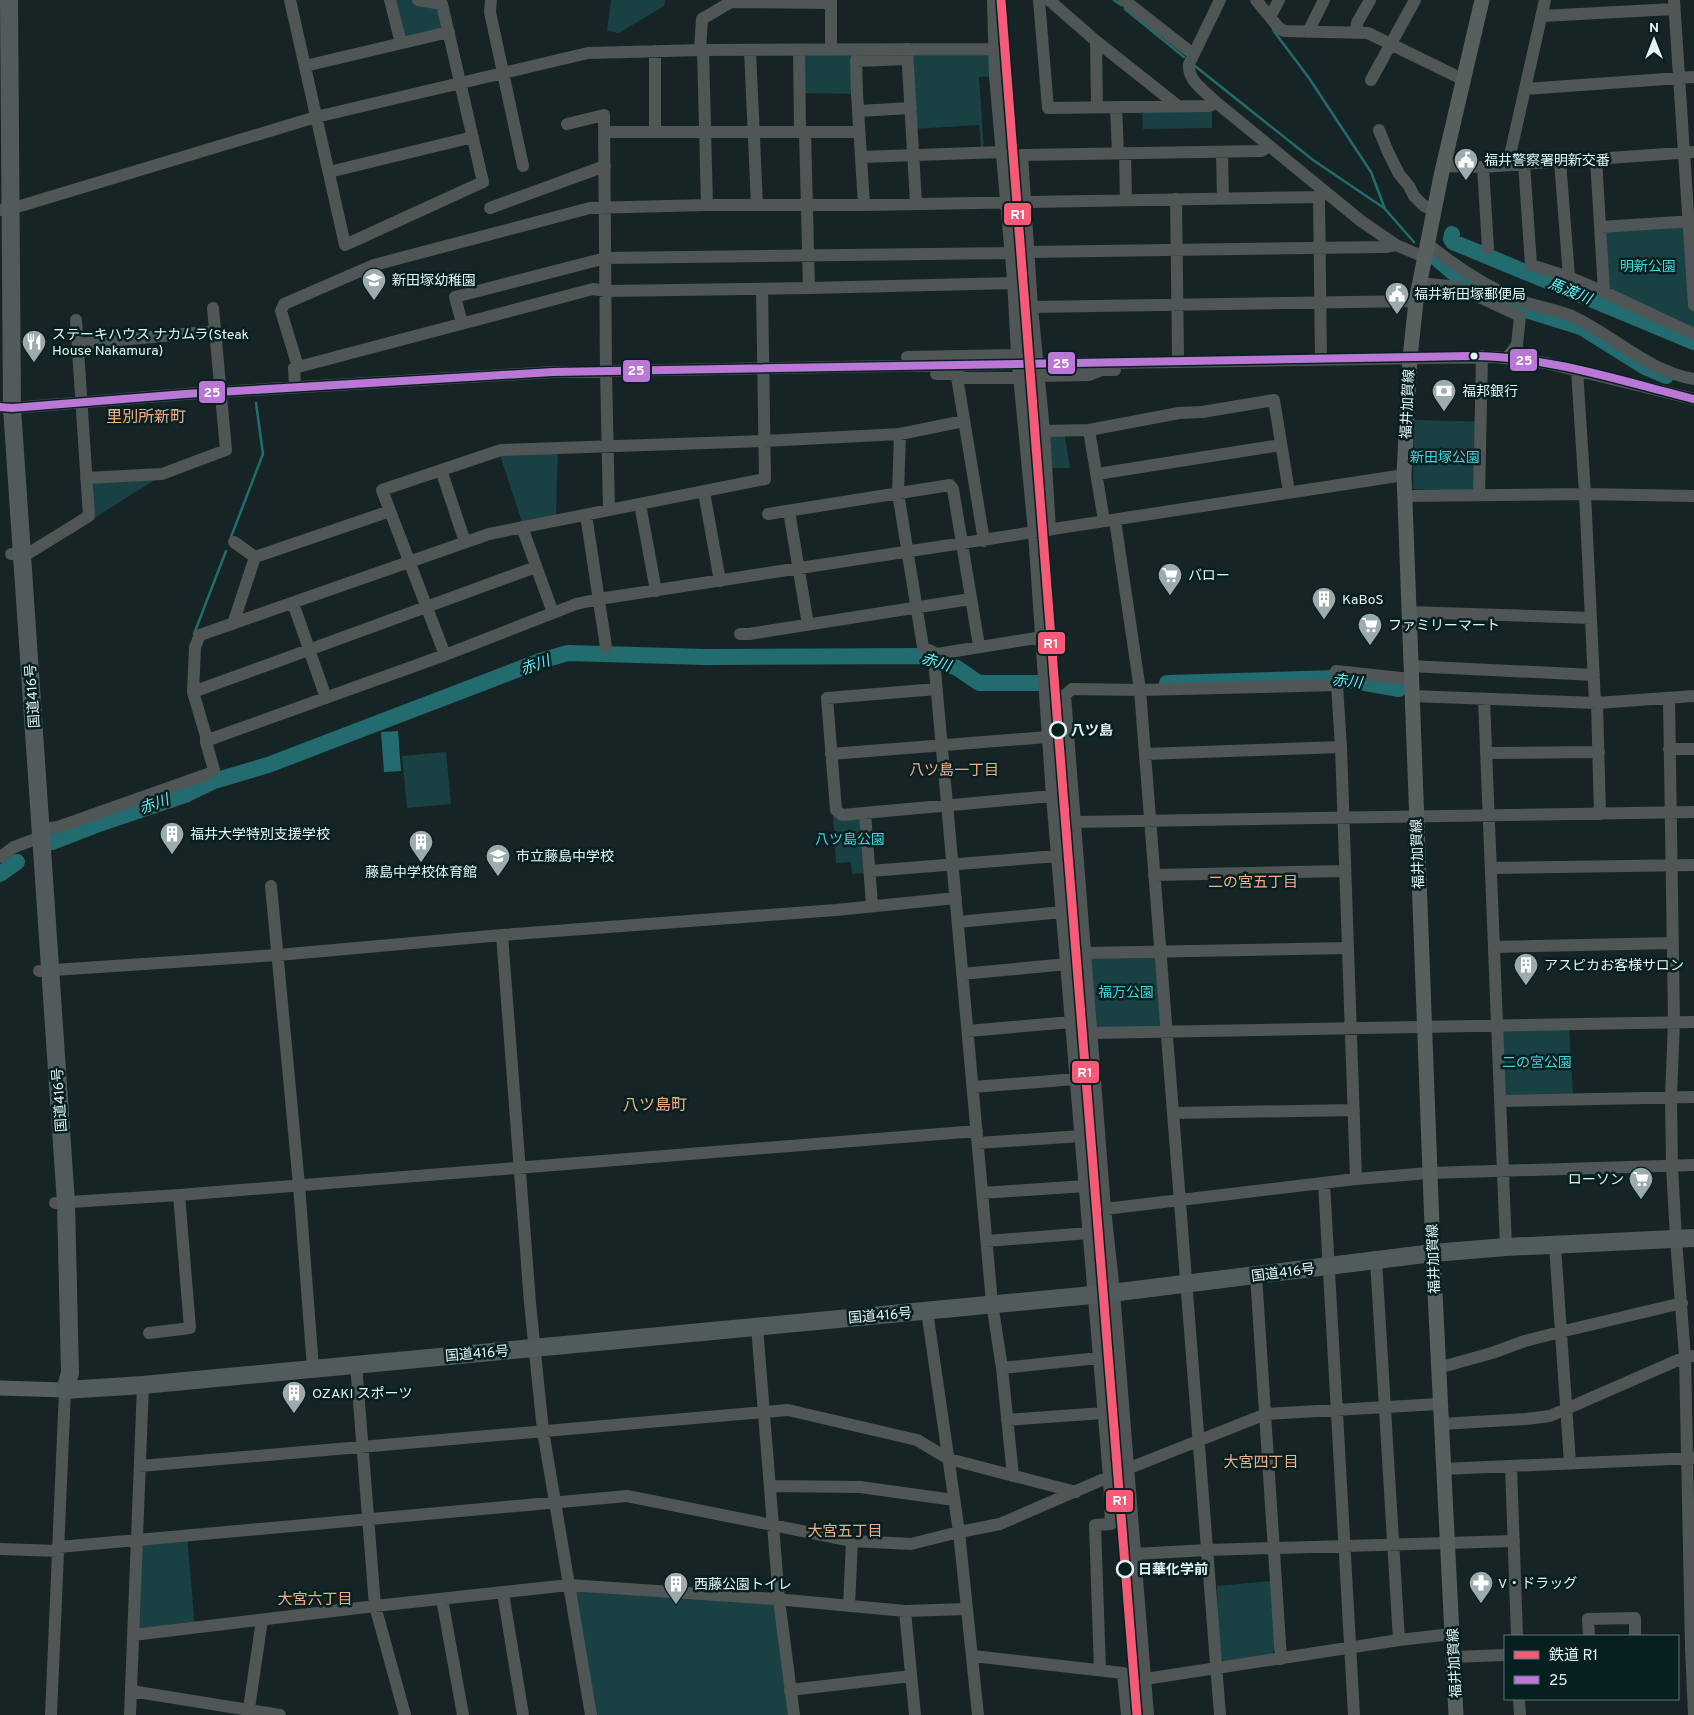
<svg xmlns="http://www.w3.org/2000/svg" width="1694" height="1715" viewBox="0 0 1694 1715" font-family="Overpass,'Noto Sans JP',sans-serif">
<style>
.green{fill:#194143}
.water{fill:#226c70}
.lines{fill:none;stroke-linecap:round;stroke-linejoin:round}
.stream{stroke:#226c70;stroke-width:2.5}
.river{stroke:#226c70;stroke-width:16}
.minor-tunnel{stroke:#354344;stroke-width:12;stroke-dasharray:12 6;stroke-linecap:butt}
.minor{stroke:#505556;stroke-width:12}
.major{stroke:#575f5f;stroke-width:15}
.highway{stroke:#525b5c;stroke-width:18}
.bus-1-casing{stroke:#062021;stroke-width:11}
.bus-1{stroke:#ba77d6;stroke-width:8}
.rail-1-casing{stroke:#062021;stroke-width:12}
.rail-1{stroke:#f75a77;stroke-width:9}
.bus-dot{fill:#e5f4f5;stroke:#062021;stroke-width:2}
.stop-dot{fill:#062021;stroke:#e5f4f5;stroke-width:2.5}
.labels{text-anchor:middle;stroke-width:5;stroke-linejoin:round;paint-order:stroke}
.poi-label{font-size:14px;fill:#e5f4f5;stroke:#062021;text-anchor:start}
.park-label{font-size:14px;fill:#3bd7de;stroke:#062021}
.street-label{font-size:14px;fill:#e5f4f5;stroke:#062021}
.stop-label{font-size:14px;font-weight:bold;fill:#e5f4f5;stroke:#062021;text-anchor:start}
.water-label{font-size:15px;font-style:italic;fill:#5ef2f9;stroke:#062021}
.neighbourhood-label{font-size:15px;fill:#f5ad85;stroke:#062021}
.quarter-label{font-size:16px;fill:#f5ad85;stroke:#062021}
.line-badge{stroke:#062021;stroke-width:2}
.badge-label{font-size:14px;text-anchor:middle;font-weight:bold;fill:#fff}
</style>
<rect width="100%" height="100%" fill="#162425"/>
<!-- green -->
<path class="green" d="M390,0H417L442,4L449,32L401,43Z
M611,0H665L664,6L619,33L607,31Z
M907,49H994L995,76L979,77L984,150H981L979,125L912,129Z
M799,50H859L857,94L800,93Z
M1142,110H1212V128L1143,129Z
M1688,222L1694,305V334L1604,292L1600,227Z
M1414,420C1436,420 1457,422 1478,421L1476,491L1413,489Z
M1044,431H1064L1070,468H1047Z
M558,448L556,518L522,522L499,452Z
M161,476L91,520L89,478Z
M446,752L451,804L407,808L402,756Z
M865,813L868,873L852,874L851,862L836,863L833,816Z
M1160,951L1167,1031L1092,1033L1085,953Z
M1569,1027L1573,1096L1503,1097L1500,1029Z
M187,1535L195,1628L133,1635L137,1540Z
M1273,1581L1277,1647L1272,1654L1224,1661L1219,1656L1217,1586Z
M574,1591L776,1599L789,1715H596Z"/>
<!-- water -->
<path class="water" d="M398,731L401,771L384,772L381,732Z"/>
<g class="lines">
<!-- stream -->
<path class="stream" d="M1114,0L1121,5
M1125,9L1184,57
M1273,30L1309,78L1371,172L1385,209L1414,242
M1195,66L1313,160L1384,208
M231,537L263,454L256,403
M194,634L226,551
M213,779L214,781"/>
<!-- river -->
<path class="river" d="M1452,234L1451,239L1453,242L1694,342
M1435,257L1457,276L1507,304L1581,327L1645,367L1666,376
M1167,683L1337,678L1399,689
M52,842L96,825L185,795L214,781L268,765L540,661L568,653L705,657L925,656L957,668L979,683H1039
M0,874L17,862"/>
<!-- minor-tunnel -->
<path class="minor-tunnel" d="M1010,364H1046"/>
<!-- minor -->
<path class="minor" d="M290,0L345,245L483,182L442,4L418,0
M390,0L401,43
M491,0L490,12L523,166
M831,0V49
M993,0L995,76L1013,279L1017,355L1034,532L1052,796L1109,1477L1111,1524L1095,1525L1100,1670
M1039,0L1048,108L1209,106L1217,103
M1049,0L1096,41L1178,106
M1124,0L1193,54
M1220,0L1189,64C1187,81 1206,92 1217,103L1361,221L1396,245L1424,257
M1256,0L1279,28L1284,31L1368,33L1464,80
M1674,0L1694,305
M1542,16L1674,9
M1270,17L1279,0
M1308,32L1324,0
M1356,32L1357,23L1370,0
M1096,41L1097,107
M907,49L916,203
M700,50L702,19L731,2L831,3
M703,50L707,205
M750,50L757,205
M799,50L800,132
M859,50L856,61L857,94L864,205
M856,61L908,59
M305,66L449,32
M1371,80L1415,0
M1525,89L1694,77
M1116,107L1118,153
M859,111L911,108
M567,124L604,115L606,371L609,510
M1379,130L1388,152L1399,174L1409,186L1414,196L1423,205L1433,211
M604,132H859
M655,132V51
M805,132L809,288
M1125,153L1126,200
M1222,153L1223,199
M861,157L1002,152
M1596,159L1604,292L1694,334
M1560,161L1569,277
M1524,163L1531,265L1569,277L1604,292
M1508,164L1545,0
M1443,166L1483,167L1694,152
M1483,167L1488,248
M329,172L473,137
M1319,197L1321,360
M1176,199L1178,354
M490,208L605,166
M0,210L17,207L316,117L588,53L703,50L994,49
M1600,227L1694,221
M1427,243C1457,268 1487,288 1524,302C1541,308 1560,310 1576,318C1615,337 1650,372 1694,379
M1028,252L1386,247L1396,245
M1419,283L1458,287L1520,316L1517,345L1507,358
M762,289L765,479L489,534L200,635L195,647L193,692L206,736L211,739L445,655L576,604L599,599L1404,475
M1032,307L1416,301
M462,323L455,297L606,258L1011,253
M78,344L215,331
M907,357L1017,355
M1046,364L1495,357L1546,363L1694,399
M298,367L281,311L284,304L374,265L590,208L707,205H864L1319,197L1326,193
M1577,370L1585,494L1595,703
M936,374H951L965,378H1020
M1039,376L1089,375L1102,370H1115
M957,377L984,541
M295,387L294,368L298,367L593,289L606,291L809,288L1014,283
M0,407L12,408L185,394L553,372L1010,364
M1089,430L1104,521
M1044,431L1089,430L1179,413L1202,412L1274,400L1289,492
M900,434L898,493L923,647L937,654L1042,637
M441,470L465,542
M1097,474L1281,445
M86,478L162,474L226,450L213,308
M704,492L720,581
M1479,495L1482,356
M1404,496L1585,494L1694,496
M640,504L656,591
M789,511L808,625
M768,514L950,485L953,489L979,646
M586,515L606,647
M1115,520L1140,690L1220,1715
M522,527L553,613
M1050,530L1044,431L1032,307L1022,155L1261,151L1270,146
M234,542L255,557L390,511
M11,554L29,553L89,516L76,320
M293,603L326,698
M1408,612L1591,618
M233,624L255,557
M740,634H749L970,599
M445,655L382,490L501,450L764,441L900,434L964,421
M1410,666L1594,675
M935,671L992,1303L1002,1368L1013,1476
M1337,685L1336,671L1410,679
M937,689L827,698L836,810L842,815L1052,796
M193,692L536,567
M1411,696L1597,703L1694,696
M1669,698L1674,1022L1671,1097L1672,1167L1676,1239L1685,1357L1691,1647L1694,1715
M1484,699L1506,1247
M1597,703L1600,814
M1669,749H1694
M1487,753L1599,752
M831,754L1048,737
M1145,754L1341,747
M865,813L872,905
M1075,822L1694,812
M41,829L58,827L208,774L214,770L206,742V736
M0,857L14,847L41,837
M1491,868L1694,865
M870,871L1058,856
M1154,875L1344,871
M271,886L299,1185L313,1368
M958,922L1062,912
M502,935L530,1303L543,1431L591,1715
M1495,947L1672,943
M1085,953L1347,948
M39,971L278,955L502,935L836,910L956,898
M962,974L1067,964
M968,1031L1071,1022
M1092,1033L1694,1022
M973,1087L1076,1079
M1501,1101L1694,1097
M1173,1113L1354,1110
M978,1143L1081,1136
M1324,1183L1354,1715
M982,1193L1085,1186
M55,1203L179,1195L977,1131
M1105,1209L1356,1179L1429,1173L1694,1165
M987,1241L1089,1233
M1555,1246L1570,1463
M1376,1260L1399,1640
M1256,1275L1281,1659
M927,1311L959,1532L978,1715
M757,1327L779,1600L794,1715
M149,1333L190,1328L179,1195
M356,1364L375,1606L405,1715
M1002,1368L1099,1358
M1438,1368L1492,1353L1525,1341L1560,1332L1682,1303
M1007,1420L1103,1413
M1441,1424L1526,1419L1550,1416L1685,1357L1694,1356
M140,1466L788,1410L917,1440L949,1459L1076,1492
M1511,1466L1517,1636
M1443,1469L1694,1458
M770,1486L860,1487L954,1500
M59,1547L627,1496L852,1541L911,1544L959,1532L1000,1524L1127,1469L1266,1414L1439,1404
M0,1549L59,1551
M1134,1554L1207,1550L1514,1541
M503,1593L523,1715
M442,1599L463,1715
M849,1606L852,1541
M905,1611L915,1715
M133,1635L375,1606L569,1585L776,1599L905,1611L966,1609
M1589,1636L1588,1619L1635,1618V1636
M973,1656L1123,1673L1127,1715
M1454,1657L1505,1655
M1145,1679L1399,1640L1452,1634
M790,1690L911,1676
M131,1691L280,1715
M1519,1699L1520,1715
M51,1715L65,1390
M130,1715L143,1385
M248,1715L262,1620
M1148,1715L1114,1292L1105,1209L1065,695L1072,689L1140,690L1337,685L1341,747L1356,1179"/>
<!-- major -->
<path class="major" d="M0,1388L65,1390
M1456,1715L1433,1253L1404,475L1410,358L1416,301L1441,176L1482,0"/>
<!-- highway -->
<path class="highway" d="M9,0L12,408L66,1203L70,1373L65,1390
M65,1390L143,1385L1103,1294L1433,1253L1506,1247L1694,1238"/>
<defs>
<path id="bus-1" d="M0,407L12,408L185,394L553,372L1471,356C1547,356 1621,381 1694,399"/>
</defs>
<!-- bus-1 casing -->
<use href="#bus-1" class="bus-1-casing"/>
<!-- bus-1 -->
<use href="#bus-1" class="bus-1"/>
<defs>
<path id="rail-1" d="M1001,0C1045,572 1091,1143 1137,1715"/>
</defs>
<!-- rail-1 casing -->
<use href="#rail-1" class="rail-1-casing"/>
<!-- rail-1 -->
<use href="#rail-1" class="rail-1"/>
</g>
<!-- icons -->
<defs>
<symbol id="civic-pin" viewBox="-11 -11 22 30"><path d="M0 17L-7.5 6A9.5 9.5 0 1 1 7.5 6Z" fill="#9dabac" stroke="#062021"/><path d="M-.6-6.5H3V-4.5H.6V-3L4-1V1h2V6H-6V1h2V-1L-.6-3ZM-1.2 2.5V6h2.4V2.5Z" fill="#fff"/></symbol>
<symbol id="school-pin" viewBox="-11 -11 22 30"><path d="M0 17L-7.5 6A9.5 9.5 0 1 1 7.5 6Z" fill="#9dabac" stroke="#062021"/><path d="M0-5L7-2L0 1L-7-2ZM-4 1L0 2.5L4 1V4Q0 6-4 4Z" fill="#fff"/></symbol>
<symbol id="restaurant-pin" viewBox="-11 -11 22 30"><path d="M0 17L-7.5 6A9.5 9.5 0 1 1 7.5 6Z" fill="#9dabac" stroke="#062021"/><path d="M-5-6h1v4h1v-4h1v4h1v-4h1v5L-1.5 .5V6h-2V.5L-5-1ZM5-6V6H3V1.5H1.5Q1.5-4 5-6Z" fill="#fff"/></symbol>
<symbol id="bank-pin" viewBox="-11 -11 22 30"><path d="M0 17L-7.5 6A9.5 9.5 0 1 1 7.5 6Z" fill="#9dabac" stroke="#062021"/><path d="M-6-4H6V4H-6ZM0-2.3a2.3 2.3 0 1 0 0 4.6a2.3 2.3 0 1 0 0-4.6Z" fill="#fff"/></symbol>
<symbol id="supermarket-pin" viewBox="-11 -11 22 30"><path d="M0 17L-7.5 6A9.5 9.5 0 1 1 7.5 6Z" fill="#9dabac" stroke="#062021"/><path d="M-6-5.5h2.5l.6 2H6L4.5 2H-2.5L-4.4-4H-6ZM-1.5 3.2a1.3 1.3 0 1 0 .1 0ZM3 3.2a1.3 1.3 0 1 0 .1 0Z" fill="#fff"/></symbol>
<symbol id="building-pin" viewBox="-11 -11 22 30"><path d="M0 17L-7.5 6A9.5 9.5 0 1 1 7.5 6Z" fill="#9dabac" stroke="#062021"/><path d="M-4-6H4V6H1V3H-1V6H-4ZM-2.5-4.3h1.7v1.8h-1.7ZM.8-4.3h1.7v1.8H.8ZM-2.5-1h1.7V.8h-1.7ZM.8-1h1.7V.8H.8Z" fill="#fff"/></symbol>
<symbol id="pharmacy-pin" viewBox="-11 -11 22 30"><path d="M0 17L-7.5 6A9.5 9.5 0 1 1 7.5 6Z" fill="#9dabac" stroke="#062021"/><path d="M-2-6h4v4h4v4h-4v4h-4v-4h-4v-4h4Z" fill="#fff"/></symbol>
</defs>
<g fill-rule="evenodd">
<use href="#civic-pin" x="1452" y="146" width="28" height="38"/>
<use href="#school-pin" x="360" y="266" width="28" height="38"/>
<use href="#civic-pin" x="1383" y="280" width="28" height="38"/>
<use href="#restaurant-pin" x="20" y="328" width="28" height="38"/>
<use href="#bank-pin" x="1430" y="377" width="28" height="38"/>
<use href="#supermarket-pin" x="1156" y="561" width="28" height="38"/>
<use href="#building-pin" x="1310" y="585" width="28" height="38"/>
<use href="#supermarket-pin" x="1356" y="611" width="28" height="38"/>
<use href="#building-pin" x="158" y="820" width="28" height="38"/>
<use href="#building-pin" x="407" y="828" width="28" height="38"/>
<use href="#school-pin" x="484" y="842" width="28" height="38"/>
<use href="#building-pin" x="1512" y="951" width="28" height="38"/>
<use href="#supermarket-pin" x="1627" y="1165" width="28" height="38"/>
<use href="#building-pin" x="280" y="1379" width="28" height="38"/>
<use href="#pharmacy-pin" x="1467" y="1569" width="28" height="38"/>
<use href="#building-pin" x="662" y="1570" width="28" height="38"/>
</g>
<!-- markers -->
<circle class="bus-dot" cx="1474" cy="356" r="4.5"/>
<g class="stop-dot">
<circle cx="1058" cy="730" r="8"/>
<circle cx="1125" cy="1569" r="8"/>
</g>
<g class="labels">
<!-- poi labels -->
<g class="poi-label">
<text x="1484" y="165">福井警察署明新交番</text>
<text x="392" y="285">新田塚幼稚園</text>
<text x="1414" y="299">福井新田塚郵便局</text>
<text x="52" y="339">ステーキハウス ナカムラ(Steak<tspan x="52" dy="16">House Nakamura)</tspan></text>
<text x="1462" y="396">福邦銀行</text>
<text x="1188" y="580">バロー</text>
<text x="1342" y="604">KaBoS</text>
<text x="1388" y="630">ファミリーマート</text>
<text x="190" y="839">福井大学特別支援学校</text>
<text x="516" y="861">市立藤島中学校</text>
<text x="421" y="877" text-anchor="middle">藤島中学校体育館</text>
<text x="1544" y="970">アスピカお客様サロン</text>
<text x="1624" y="1184" text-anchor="end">ローソン</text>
<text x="312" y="1398">OZAKI スポーツ</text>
<text x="1498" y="1588">V・ドラッグ</text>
<text x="694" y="1589">西藤公園トイレ</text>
</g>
<!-- park labels -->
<g class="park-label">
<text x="1648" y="271">明新公園</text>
<text x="1445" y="462">新田塚公園</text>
<text x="850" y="844">八ツ島公園</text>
<text x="1126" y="997">福万公園</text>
<text x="1537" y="1067">二の宮公園</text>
</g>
<!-- street labels -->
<g class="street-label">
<text transform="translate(1407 404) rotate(-87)" y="5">福井加賀線</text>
<text transform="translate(32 696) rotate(-94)" y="5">国道416号</text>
<text transform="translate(1417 854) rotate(-92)" y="5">福井加賀線</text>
<text transform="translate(59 1100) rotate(-94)" y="5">国道416号</text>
<text transform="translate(1433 1259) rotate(-92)" y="5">福井加賀線</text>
<text transform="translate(1283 1272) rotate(-7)" y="5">国道416号</text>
<text transform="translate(880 1315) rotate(-5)" y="5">国道416号</text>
<text transform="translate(477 1353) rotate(-5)" y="5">国道416号</text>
<text transform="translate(1454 1663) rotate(-93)" y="5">福井加賀線</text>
</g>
<!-- stop labels -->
<g class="stop-label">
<text x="1071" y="735">八ツ島</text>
<text x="1138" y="1574">日華化学前</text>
</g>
<!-- water labels -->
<g class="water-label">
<text transform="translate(1570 291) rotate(22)" y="5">馬渡川</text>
<text transform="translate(936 662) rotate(17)" y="5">赤川</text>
<text transform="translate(535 665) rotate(-20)" y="5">赤川</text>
<text transform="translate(1347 681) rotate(7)" y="5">赤川</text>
<text transform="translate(154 804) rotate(-20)" y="5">赤川</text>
</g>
<!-- neighbourhood labels -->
<g class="neighbourhood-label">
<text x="954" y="775">八ツ島一丁目</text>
<text x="1253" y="887">二の宮五丁目</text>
<text x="1261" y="1467">大宮四丁目</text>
<text x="845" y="1536">大宮五丁目</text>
<text x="315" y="1604">大宮六丁目</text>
</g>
<!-- quarter labels -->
<g class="quarter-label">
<text x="146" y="422">里別所新町</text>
<text x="655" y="1110">八ツ島町</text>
</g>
</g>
<g class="line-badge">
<rect x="1003" y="202" width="29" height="24" rx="5" fill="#f75a77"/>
<rect x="1509" y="348" width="29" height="24" rx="5" fill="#ba77d6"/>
<rect x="1047" y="351" width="29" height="24" rx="5" fill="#ba77d6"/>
<rect x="622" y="359" width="29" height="24" rx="5" fill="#ba77d6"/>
<rect x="198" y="380" width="28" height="24" rx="5" fill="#ba77d6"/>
<rect x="1037" y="631" width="29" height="24" rx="5" fill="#f75a77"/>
<rect x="1071" y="1060" width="29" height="24" rx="5" fill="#f75a77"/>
<rect x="1105" y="1489" width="29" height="24" rx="5" fill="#f75a77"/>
</g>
<g class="badge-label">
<text x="1018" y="219">R1</text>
<text x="1524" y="365">25</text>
<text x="1061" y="368">25</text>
<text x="636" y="375">25</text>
<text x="212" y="397">25</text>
<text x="1051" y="648">R1</text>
<text x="1085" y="1077">R1</text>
<text x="1120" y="1505">R1</text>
</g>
<!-- legend -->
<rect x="1504" y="1635" width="175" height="65" fill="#062021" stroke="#5f7576"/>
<rect x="1514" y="1651" width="25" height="8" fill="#f75a77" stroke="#5f7576"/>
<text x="1549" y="1660" font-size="15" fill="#e5f4f5">鉄道 R1</text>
<rect x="1514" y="1676" width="25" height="8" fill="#ba77d6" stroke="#5f7576"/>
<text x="1549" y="1685" font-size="15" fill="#e5f4f5">25</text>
<!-- north arrow -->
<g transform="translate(1654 40)" stroke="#062021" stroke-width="4" paint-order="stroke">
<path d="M0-4L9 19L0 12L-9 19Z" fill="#e5f4f5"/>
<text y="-8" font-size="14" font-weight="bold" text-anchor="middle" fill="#e5f4f5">N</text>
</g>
</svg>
